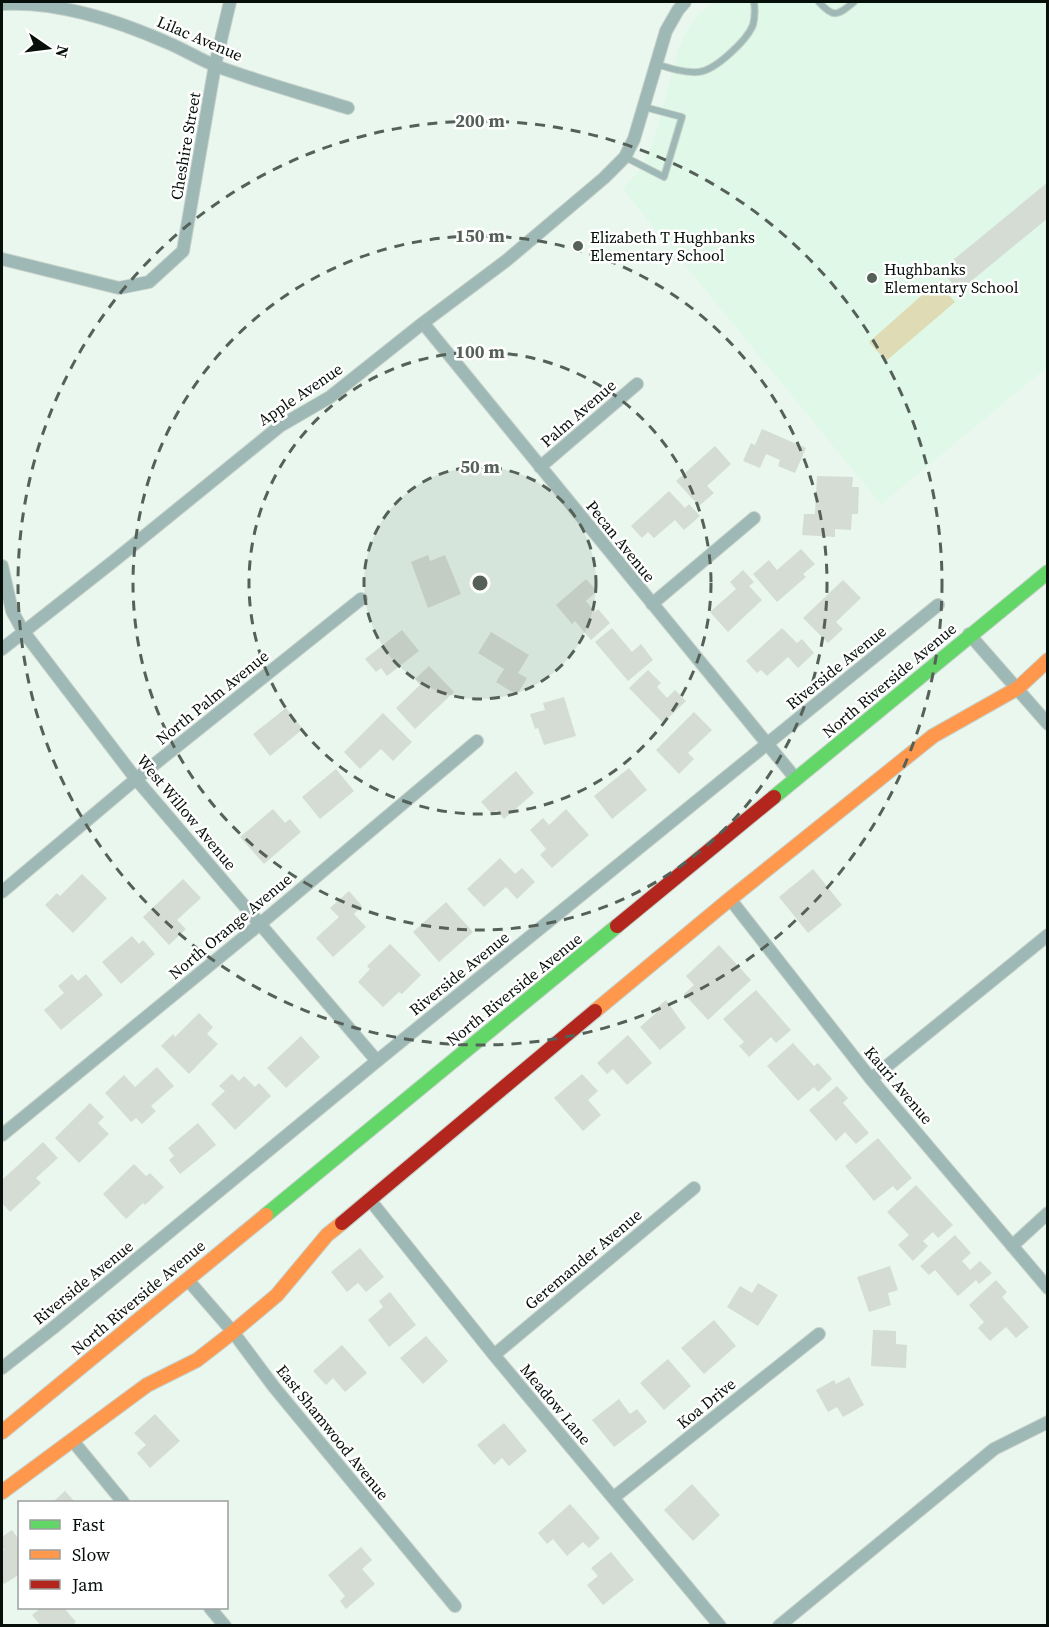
<svg xmlns="http://www.w3.org/2000/svg" width="1049" height="1627" viewBox="0 0 1049 1627" font-family="'Source Serif 4',serif">
<style>
.built{fill:#dff8e7}
.green{fill:#dfdcb5}
.building{fill:#d4dcd3}
.lines{fill:none;stroke-linecap:round;stroke-linejoin:round}
.lane-casing{stroke:#c6d1ca;stroke-width:8}
.street-casing{stroke:#c6d1ca;stroke-width:14}
.fast-casing{stroke:#c6d1ca;stroke-width:16}
.slow-casing{stroke:#c6d1ca;stroke-width:16}
.jam-casing{stroke:#c6d1ca;stroke-width:16}
.lane{stroke:#9eb8b5;stroke-width:6}
.street{stroke:#9eb8b5;stroke-width:12}
.fast{stroke:#63d668;stroke-width:14}
.slow{stroke:#ff974d;stroke-width:14}
.jam{stroke:#b3261e;stroke-width:14}
.ring{fill:none;stroke:#556059;stroke-width:3;stroke-dasharray:10 8}
.poi-dot{fill:#556059;stroke:#fff;stroke-width:2}
.labels{text-anchor:middle;stroke-width:5;stroke-linejoin:round;paint-order:stroke}
.street-label{font-size:16px;fill:#060f09;stroke:#fff}
.poi-label{font-size:16px;fill:#060f09;stroke:#fff;text-anchor:start}
.centre{fill:#556059;stroke:#fff;stroke-width:3}
.ring-label{font-size:18px;text-anchor:middle;font-weight:bold;fill:#556059;stroke:#fff;stroke-width:5;stroke-linejoin:round;paint-order:stroke}
</style>
<rect width="100%" height="100%" fill="#e9f7ee"/>
<!-- built -->
<path class="built" d="M714,2H1047V367L881,504L623,189L641,169L653,144L679,48L688,29L697,16Z"/>
<!-- green -->
<path class="green" d="M937,282L955,302L886,361L869,342Z"/>
<!-- building -->
<path class="building" d="M1048,182V218L959,291L941,270Z
M762,429L806,448L795,473L778,466L780,460L766,454L760,468L743,461L751,443L755,445Z
M715,446L731,464L707,486L714,493L699,506L676,481Z
M817,476L853,477L852,487H859L858,514H852L851,530L835,529V537L802,535L804,514H815Z
M669,491L685,508L689,504L700,516L684,530L675,520L654,538L648,532L642,538L631,526Z
M801,549L815,564L803,574L806,577L777,602L753,574L769,560L777,570Z
M428,555L430,561L445,555L461,594L428,608L411,562Z
M743,570L754,582L749,586L762,600L728,632L710,612L736,589L730,582Z
M586,579L597,591L586,601L595,612L598,609L610,623L591,640L575,621L572,624L556,605Z
M843,580L861,598L836,622L843,629L828,643L803,618Z
M612,628L632,652L641,644L653,660L628,681L595,642Z
M782,628L797,643L802,639L814,653L798,668L788,657L767,676L761,670L757,673L746,661Z
M402,630L419,651L387,676L381,668L376,672L365,659Z
M491,632L529,655L518,673L527,678L517,695L496,682L504,669L478,653Z
M429,666L454,692L415,729L396,708L420,685L415,679Z
M648,670L661,683L657,687L667,698L675,690L686,701L663,723L629,688Z
M564,697L576,736L544,745L538,728L535,729L530,714L545,710L543,703Z
M286,708L303,729L270,756L253,734Z
M694,712L712,730L688,753L694,759L679,774L656,750Z
M383,713L412,742L393,761L381,749L360,769L344,752Z
M629,768L647,790L612,819L594,796Z
M336,769L354,791L320,819L302,797Z
M516,771L534,793L504,819L497,810L492,814L481,802Z
M273,809L285,823L290,819L301,832L264,864L240,837Z
M566,809L589,835L552,868L540,855L546,849L530,830L543,818L549,825Z
M500,858L515,874L522,868L535,882L517,899L506,887L484,907L467,889Z
M813,869L842,905L808,933L779,897Z
M82,874L107,898L73,933L45,905L57,893L60,896Z
M183,879L201,898L177,920L186,929L169,945L143,917Z
M349,891L362,906L354,914L366,927L333,957L316,938L339,917L330,908Z
M446,902L473,932L439,962L413,932Z
M132,936L139,944L143,940L155,954L121,984L102,962Z
M390,944L421,975L402,994L399,992L383,1007L358,982L370,969L367,966Z
M719,945L751,980L708,1020L684,994L694,985L686,976Z
M72,974L78,981L86,974L103,995L61,1030L44,1010L64,993L58,986Z
M756,990L791,1030L776,1043L771,1037L749,1057L739,1046L744,1042L723,1019Z
M666,1000L686,1028L660,1050L640,1027L656,1013L654,1010Z
M199,1013L213,1027L207,1034L218,1044L189,1074L161,1046L173,1034L175,1037Z
M628,1035L652,1063L627,1085L613,1069L607,1074L597,1063Z
M301,1036L320,1057L286,1088L267,1068Z
M793,1043L814,1066L818,1063L832,1079L818,1092L814,1087L798,1101L767,1066Z
M157,1067L174,1086L151,1106L156,1111L142,1124L136,1118L131,1122L105,1093L124,1075L135,1087Z
M232,1074L239,1081L244,1076L255,1087L259,1083L271,1096L235,1130L211,1104L225,1091L219,1086Z
M582,1074L598,1091L588,1100L601,1115L583,1131L554,1098Z
M837,1086L848,1098L843,1103L869,1133L856,1144L845,1132L836,1141L809,1110Z
M90,1103L104,1117L98,1123L109,1134L79,1163L55,1138Z
M198,1123L216,1145L180,1174L169,1160L174,1156L168,1148Z
M878,1138L912,1178L897,1191L893,1186L874,1201L845,1166Z
M43,1142L58,1158L36,1178L41,1183L10,1212L2,1203V1180Z
M134,1164L146,1176L150,1173L164,1187L145,1205L143,1203L126,1219L103,1194Z
M916,1185L953,1225L938,1238L933,1232L923,1241L928,1246L913,1261L898,1245L909,1235L887,1212Z
M955,1235L971,1253L962,1261L970,1270L980,1261L992,1273L979,1284L976,1280L958,1296L935,1270L929,1275L920,1266Z
M360,1248L384,1277L366,1292L358,1283L347,1292L331,1272Z
M890,1266L898,1290L888,1293L891,1305L869,1312L857,1277Z
M996,1280L1007,1292L1002,1297L1029,1327L1016,1338L1006,1327L990,1341L978,1328L984,1322L969,1305Z
M758,1283L778,1295L758,1326L727,1307L740,1286L752,1293Z
M390,1292L416,1325L389,1347L368,1320L383,1307L379,1301Z
M714,1320L736,1346L704,1374L681,1348Z
M873,1330L896,1331V1344L907,1345L906,1368L871,1366Z
M426,1336L448,1361L423,1384L400,1358Z
M342,1345L367,1373L345,1392L333,1378L326,1385L313,1371Z
M668,1359L691,1386L664,1410L640,1383Z
M849,1377L864,1405L843,1417L837,1407L828,1412L816,1390L834,1380L836,1384Z
M619,1399L630,1414L637,1409L647,1422L614,1447L592,1420Z
M155,1414L180,1441L150,1468L137,1453L146,1445L134,1433Z
M504,1423L527,1451L509,1466L502,1458L494,1465L477,1445Z
M692,1484L720,1515L693,1541L664,1510Z
M65,1491L75,1502H53Z
M570,1504L600,1538L589,1548L583,1542L567,1556L553,1539L547,1544L538,1533Z
M12,1530L20,1541V1574L4,1584L2,1581V1551L4,1550L2,1546V1537Z
M361,1547L372,1560L362,1569L375,1584L346,1609L340,1601L345,1596L328,1575Z
M611,1552L634,1580L603,1605L587,1585L598,1576L591,1568Z
M41,1608H64L76,1622L72,1626H41L32,1615Z"/>
<g class="lines">
<defs>
<path id="lane" d="M819,2C834,19 838,15 854,2
M656,64C669,68 684,73 698,72C715,71 747,40 753,25C755,17 755,9 754,2
M625,157L664,177L682,117L644,107"/>
<path id="street" d="M2,4C57,1 116,20 166,42C183,49 199,59 216,66C259,82 304,94 348,108
M2,259L119,288L149,282L183,251L215,65L230,2
M423,323L796,779
M540,467L637,384
M2,566L12,611L23,631L136,779L377,1061
M652,604L754,518
M969,634L1048,724
M2,649L115,560L280,426L330,397L423,323L507,260L604,178L625,157L634,139L666,31L678,10L685,2
M2,892L136,779L361,599
M730,899L871,1079L1048,1288
M871,1079L1048,935
M2,1135L260,924L477,741
M370,1200L494,1355L720,1626
M1012,1246L1048,1213
M187,1279L233,1332L274,1387L455,1606
M494,1355L694,1188
M2,1368L53,1328L377,1061L938,605
M72,1440L123,1502
M613,1498L819,1334
M210,1608L225,1626
M779,1626L994,1449L1048,1422"/>
<path id="fast" d="M774,797L1048,572
M266,1215L617,926"/>
<path id="slow" d="M595,1011L730,899L933,736L1018,688L1048,660
M2,1432L266,1215
M2,1492L147,1385L197,1360L233,1332L277,1295L327,1235L342,1223"/>
<path id="jam" d="M617,926L774,797
M342,1223L595,1011"/>
</defs>
<!-- lane casing -->
<use href="#lane" class="lane-casing"/>
<!-- street casing -->
<use href="#street" class="street-casing"/>
<!-- fast casing -->
<use href="#fast" class="fast-casing"/>
<!-- slow casing -->
<use href="#slow" class="slow-casing"/>
<!-- jam casing -->
<use href="#jam" class="jam-casing"/>
<!-- lane -->
<use href="#lane" class="lane"/>
<!-- street -->
<use href="#street" class="street"/>
<!-- fast -->
<use href="#fast" class="fast"/>
<!-- slow -->
<use href="#slow" class="slow"/>
<!-- jam -->
<use href="#jam" class="jam"/>
</g>
<!-- distance rings -->
<circle cx="480" cy="583" r="116" fill="#556059" fill-opacity=".12"/>
<g class="ring">
<circle cx="480" cy="583" r="116"/>
<circle cx="480" cy="583" r="231"/>
<circle cx="480" cy="583" r="347"/>
<circle cx="480" cy="583" r="462"/>
</g>
<!-- markers -->
<g class="poi-dot">
<circle cx="578" cy="246" r="6"/>
<circle cx="872" cy="278" r="6"/>
</g>
<g class="labels">
<!-- street labels -->
<g class="street-label">
<text transform="translate(200 38) rotate(23)" y="6">Lilac Avenue</text>
<text transform="translate(185 146) rotate(-80)" y="6">Cheshire Street</text>
<text transform="translate(300 394) rotate(-34)" y="6">Apple Avenue</text>
<text transform="translate(578 413) rotate(-41)" y="6">Palm Avenue</text>
<text transform="translate(621 541) rotate(51)" y="6">Pecan Avenue</text>
<text transform="translate(836 667) rotate(-39)" y="6">Riverside Avenue</text>
<text transform="translate(889 680) rotate(-40)" y="6">North Riverside Avenue</text>
<text transform="translate(212 697) rotate(-39)" y="6">North Palm Avenue</text>
<text transform="translate(187 812) rotate(50)" y="6">West Willow Avenue</text>
<text transform="translate(230 926) rotate(-40)" y="6">North Orange Avenue</text>
<text transform="translate(459 973) rotate(-39)" y="6">Riverside Avenue</text>
<text transform="translate(514 989) rotate(-39)" y="6">North Riverside Avenue</text>
<text transform="translate(899 1085) rotate(50)" y="6">Kauri Avenue</text>
<text transform="translate(583 1259) rotate(-40)" y="6">Geremander Avenue</text>
<text transform="translate(83 1282) rotate(-39)" y="6">Riverside Avenue</text>
<text transform="translate(138 1297) rotate(-40)" y="6">North Riverside Avenue</text>
<text transform="translate(706 1403) rotate(-39)" y="6">Koa Drive</text>
<text transform="translate(556 1404) rotate(50)" y="6">Meadow Lane</text>
<text transform="translate(333 1432) rotate(51)" y="6">East Shamwood Avenue</text>
</g>
<!-- poi labels -->
<g class="poi-label">
<text x="590" y="243">Elizabeth T Hughbanks<tspan x="590" dy="18">Elementary School</tspan></text>
<text x="884" y="275">Hughbanks<tspan x="884" dy="18">Elementary School</tspan></text>
</g>
</g>
<circle cx="480" cy="583" r="9" class="centre"/>
<g class="ring-label">
<text x="480" y="127">200 m</text>
<text x="480" y="242">150 m</text>
<text x="480" y="358">100 m</text>
<text x="480" y="473">50 m</text>
</g>
<!-- border -->
<rect width="1049" height="1627" fill="none" stroke="#060f09" stroke-width="6"/>
<!-- legend -->
<rect x="18" y="1501" width="210" height="108" fill="#ffffff" stroke="#9b9f9d" stroke-width="1.5"/>
<rect x="30" y="1520" width="30" height="9" fill="#63d668" stroke="#9b9f9d" stroke-width="1.5"/>
<text x="72" y="1531" font-size="18" fill="#060f09">Fast</text>
<rect x="30" y="1550" width="30" height="9" fill="#ff974d" stroke="#9b9f9d" stroke-width="1.5"/>
<text x="72" y="1561" font-size="18" fill="#060f09">Slow</text>
<rect x="30" y="1580" width="30" height="9" fill="#b3261e" stroke="#9b9f9d" stroke-width="1.5"/>
<text x="72" y="1591" font-size="18" fill="#060f09">Jam</text>
<!-- north arrow -->
<g transform="translate(48 48) rotate(104)" stroke="#ffffff" stroke-width="4.5" paint-order="stroke">
<path d="M0-4.5L10 22L0 15L-10 22Z" fill="#060f09"/>
<text y="-9" font-size="16" font-weight="bold" text-anchor="middle" fill="#060f09">N</text>
</g>
</svg>
